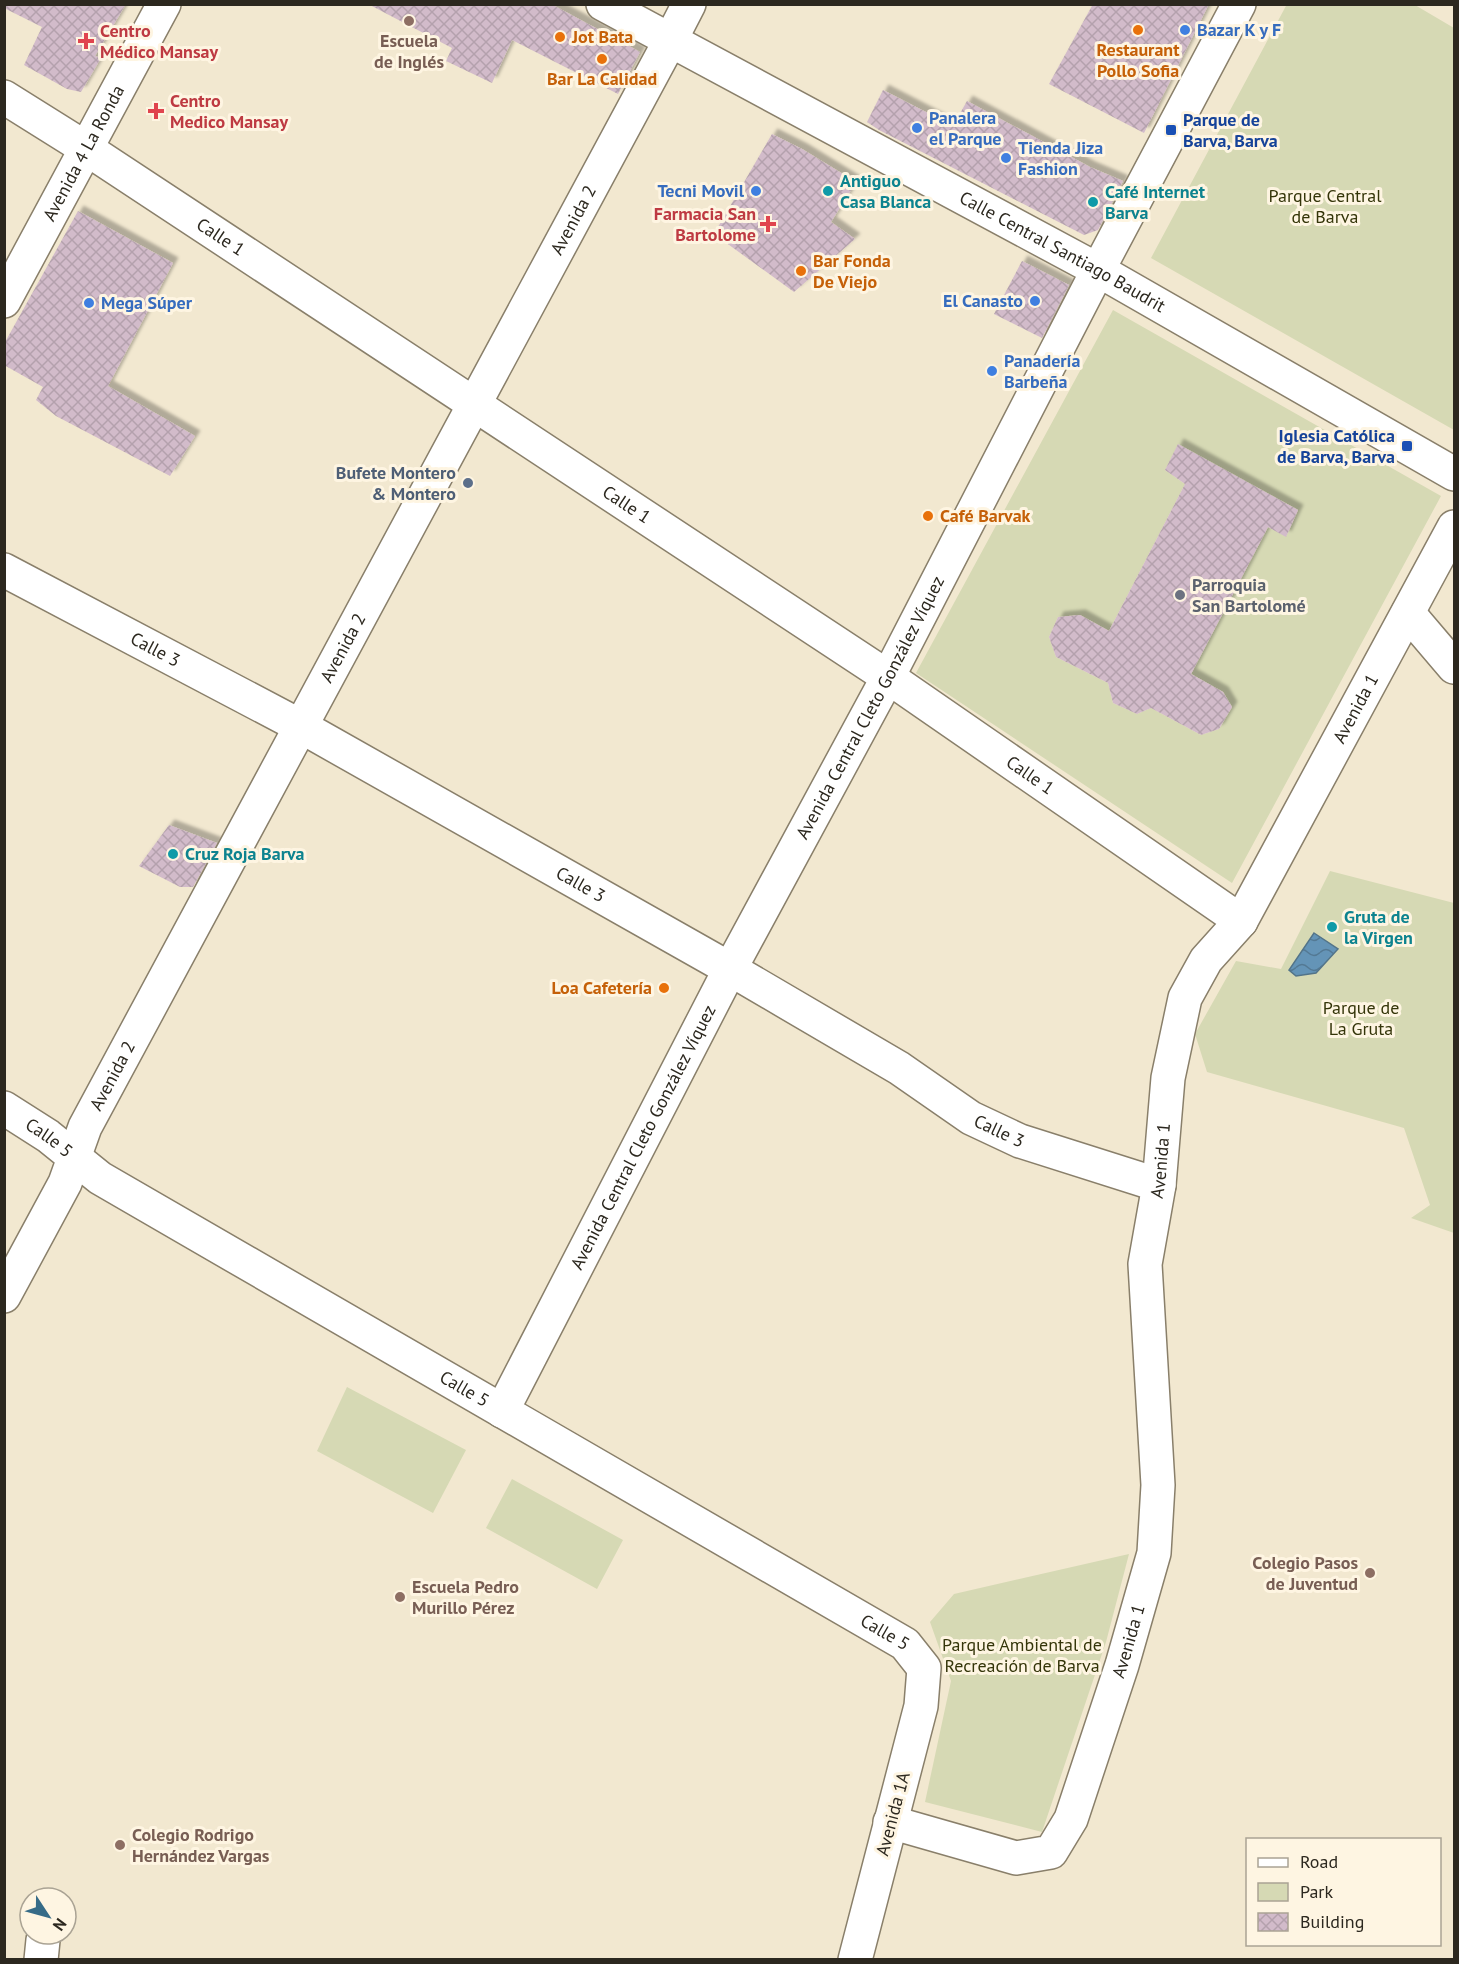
<svg xmlns="http://www.w3.org/2000/svg" width="1459" height="1964" viewBox="0 0 1459 1964" font-family="'PT Sans',sans-serif">
<style>
.green{fill:#d6d9b4;fill-rule:evenodd}
.water{fill:url(#water-waves);stroke:#537489;stroke-width:1.5}
.building{fill:url(#building-cross-hatch);filter:url(#shadow)}
.lines{fill:none;stroke-linecap:round;stroke-linejoin:round}
.street-casing{stroke:#897f6a;stroke-width:36}
.secondary-casing{stroke:#897f6a;stroke-width:36}
.street{stroke:#fff;stroke-width:33}
.secondary{stroke:#fff;stroke-width:33}
.education-dot{fill:#8d6e63;stroke:#fef5e2;stroke-width:2}
.food-dot{fill:#e8710a;stroke:#fef5e2;stroke-width:2}
.shop-dot{fill:#3f7fe0;stroke:#fef5e2;stroke-width:2}
.health-dot{fill:#e0444e;stroke:#fef5e2;stroke-width:2}
.transit-dot{fill:#1a4fb4;stroke:#fef5e2;stroke-width:2}
.culture-dot{fill:#0f9aa8;stroke:#fef5e2;stroke-width:2}
.service-dot{fill:#5c6f8a;stroke:#fef5e2;stroke-width:2}
.worship-dot{fill:#6b7280;stroke:#fef5e2;stroke-width:2}
.labels{text-anchor:middle;stroke-width:6;stroke-linejoin:round;paint-order:stroke}
.shop-label{font-size:18px;font-weight:bold;fill:#366cbe;stroke:#fef5e2;text-anchor:start}
.health-label{font-size:18px;font-weight:bold;fill:#be3a42;stroke:#fef5e2;text-anchor:start}
.food-label{font-size:18px;font-weight:bold;fill:#c56008;stroke:#fef5e2;text-anchor:start}
.education-label{font-size:18px;font-weight:bold;fill:#785e54;stroke:#fef5e2;text-anchor:start}
.transit-label{font-size:18px;font-weight:bold;fill:#164399;stroke:#fef5e2;text-anchor:start}
.street-label{font-size:18px;fill:#2c281f;stroke:#fef5e2}
.culture-label{font-size:18px;font-weight:bold;fill:#0d838f;stroke:#fef5e2;text-anchor:start}
.park-label{font-size:18px;fill:#343509;stroke:#fef5e2}
.service-label{font-size:18px;font-weight:bold;fill:#4e5e75;stroke:#fef5e2;text-anchor:end}
.worship-label{font-size:18px;font-weight:bold;fill:#5b616d;stroke:#fef5e2;text-anchor:start}
</style>
<defs>
<pattern id="water-waves" width="16" height="10" patternUnits="userSpaceOnUse" patternTransform="scale(1.5)"><rect width="16" height="10" fill="#6494b7"/><path d="M0 5q4-4 8 0t8 0" fill="none" stroke="#537994"/></pattern>
<pattern id="building-cross-hatch" width="8" height="8" patternUnits="userSpaceOnUse" patternTransform="scale(1.5)"><rect width="8" height="8" fill="#d2bbca"/><path d="M0 0l8 8M0 8l8-8" fill="none" stroke="#b4a1ad"/></pattern>
<filter id="shadow"><feDropShadow dx="5.5" dy="-5.5" stdDeviation="1.5" flood-color="#0004"/></filter>
</defs>
<rect width="100%" height="100%" fill="#f2e8d0"/>
<!-- green -->
<path class="green" d="M1287,4L1415,5L1454,28V430L1151,258Z
M1113,310L1441,496L1232,883L916,673ZM1178,445L1298,510L1286,536L1268,527L1191,674L1223,692L1232,707L1219,729L1201,735L1151,708L1137,714L1113,703L1108,683L1056,657L1049,637L1058,617L1080,615L1109,631L1185,484L1165,470Z
M1330,871L1454,903V1233L1411,1218L1430,1205L1404,1128L1207,1072L1195,1034L1236,961L1281,969Z
M347,1387L466,1450L433,1513L317,1451Z
M512,1479L623,1540L597,1589L486,1528Z
M1129,1554L1106,1642L1042,1832L925,1802L951,1681L930,1622L954,1594Z"/>
<!-- water -->
<path class="water" d="M1314,933L1338,949L1316,973L1296,976L1289,970Z"/>
<!-- building -->
<path class="building" d="M4,4H126L95,56L101,58L81,92L67,89L24,65L42,27L4,8Z
M368,4H551L640,52L618,94L512,40L492,83L446,61L452,48Z
M1093,4H1209L1144,133L1049,84Z
M883,90L953,126L967,101L1090,167L1123,181L1098,230L1084,235L879,130L867,122Z
M772,134L802,149L856,182L831,222L855,239L794,292L714,234Z
M78,211L173,263L108,386L195,436L170,476L56,416L36,400L43,387L4,365V344Z
M1022,261L1069,285L1042,338L994,314Z
M1178,444L1298,510L1286,537L1268,527L1191,674L1223,692L1232,707L1219,729L1201,735L1151,708L1137,714L1113,703L1108,683L1056,657L1049,637L1058,617L1080,615L1109,631L1185,484L1165,470Z
M169,825L217,843L193,887H180L139,866Z"/>
<g class="lines">
<defs>
<g id="street">
<path id="s1" d="M4,97L87,149L888,677L1241,921"/>
<path id="s2" d="M4,301L164,4"/>
<path id="s3" d="M4,570L302,727L730,969L899,1068L971,1118L1020,1141L1159,1185"/>
<path d="M1408,613L1454,667"/>
<path id="s4" d="M4,1108L48,1136L100,1178L905,1644L924,1668L921,1706L855,1960"/>
<path id="s5" d="M4,1296L65,1183L85,1127L671,39"/>
<path id="s6" d="M502,1411L730,969L888,677L1098,270"/>
<path id="s7" d="M890,1822L1016,1858L1051,1852L1071,1819L1122,1665L1154,1553L1158,1485L1145,1264L1159,1185L1168,1078L1185,998L1206,960L1241,921L1454,527"/>
<path d="M41,1960L43,1940"/>
</g>
<g id="secondary">
<path id="s8" d="M603,4L1098,270L1454,474"/>
<path d="M671,39L689,4"/>
<path d="M1098,270L1239,4"/>
</g>
</defs>
<!-- street casing -->
<use href="#street" class="street-casing"/>
<!-- secondary casing -->
<use href="#secondary" class="secondary-casing"/>
<!-- street -->
<use href="#street" class="street"/>
<!-- secondary -->
<use href="#secondary" class="secondary"/>
</g>
<!-- markers -->
<g class="education-dot">
<circle cx="409" cy="21" r="6"/>
<circle cx="1370" cy="1573" r="6"/>
<circle cx="400" cy="1597" r="6"/>
<circle cx="120" cy="1845" r="6"/>
</g>
<g class="food-dot">
<circle cx="1138" cy="30" r="6"/>
<circle cx="560" cy="37" r="6"/>
<circle cx="602" cy="59" r="6"/>
<circle cx="801" cy="271" r="6"/>
<circle cx="928" cy="516" r="6"/>
<circle cx="664" cy="988" r="6"/>
</g>
<g class="shop-dot">
<circle cx="1185" cy="30" r="6"/>
<circle cx="917" cy="128" r="6"/>
<circle cx="1006" cy="158" r="6"/>
<circle cx="756" cy="191" r="6"/>
<circle cx="1035" cy="301" r="6"/>
<circle cx="89" cy="303" r="6"/>
<circle cx="992" cy="371" r="6"/>
</g>
<g class="health-dot">
<path d="M83 32h6v6h6v6h-6v6h-6v-6h-6v-6h6z"/>
<path d="M153 102h6v6h6v6h-6v6h-6v-6h-6v-6h6z"/>
<path d="M765 215h6v6h6v6h-6v6h-6v-6h-6v-6h6z"/>
</g>
<g class="transit-dot">
<rect x="1165" y="124" width="12" height="12" rx="3"/>
<rect x="1401" y="440" width="12" height="12" rx="3"/>
</g>
<g class="culture-dot">
<circle cx="828" cy="191" r="6"/>
<circle cx="1093" cy="202" r="6"/>
<circle cx="173" cy="854" r="6"/>
<circle cx="1332" cy="927" r="6"/>
</g>
<circle class="service-dot" cx="468" cy="483" r="6"/>
<circle class="worship-dot" cx="1180" cy="595" r="6"/>
<g class="labels">
<!-- shop labels -->
<g class="shop-label">
<text x="1197" y="36">Bazar K y F</text>
<text x="929" y="124">Panalera<tspan x="929" dy="21">el Parque</tspan></text>
<text x="1018" y="154">Tienda Jiza<tspan x="1018" dy="21">Fashion</tspan></text>
<text x="744" y="197" text-anchor="end">Tecni Movil</text>
<text x="1023" y="307" text-anchor="end">El Canasto</text>
<text x="101" y="309">Mega Súper</text>
<text x="1004" y="367">Panadería<tspan x="1004" dy="21">Barbeña</tspan></text>
</g>
<!-- health labels -->
<g class="health-label">
<text x="100" y="37">Centro<tspan x="100" dy="21">Médico Mansay</tspan></text>
<text x="170" y="107">Centro<tspan x="170" dy="21">Medico Mansay</tspan></text>
<text x="756" y="220" text-anchor="end">Farmacia San<tspan x="756" dy="21">Bartolome</tspan></text>
</g>
<!-- food labels -->
<g class="food-label">
<text x="572" y="43">Jot Bata</text>
<text x="1138" y="56" text-anchor="middle">Restaurant<tspan x="1138" dy="21">Pollo Sofia</tspan></text>
<text x="602" y="85" text-anchor="middle">Bar La Calidad</text>
<text x="813" y="267">Bar Fonda<tspan x="813" dy="21">De Viejo</tspan></text>
<text x="940" y="522">Café Barvak</text>
<text x="652" y="994" text-anchor="end">Loa Cafetería</text>
</g>
<!-- education labels -->
<g class="education-label">
<text x="409" y="47" text-anchor="middle">Escuela<tspan x="409" dy="21">de Inglés</tspan></text>
<text x="1358" y="1569" text-anchor="end">Colegio Pasos<tspan x="1358" dy="21">de Juventud</tspan></text>
<text x="412" y="1593">Escuela Pedro<tspan x="412" dy="21">Murillo Pérez</tspan></text>
<text x="132" y="1841">Colegio Rodrigo<tspan x="132" dy="21">Hernández Vargas</tspan></text>
</g>
<!-- transit labels -->
<g class="transit-label">
<text x="1183" y="126">Parque de<tspan x="1183" dy="21">Barva, Barva</tspan></text>
<text x="1395" y="442" text-anchor="end">Iglesia Católica<tspan x="1395" dy="21">de Barva, Barva</tspan></text>
</g>
<!-- street labels -->
<g class="street-label">
<text dy="6" stroke="none"><textPath href="#s2" startOffset="168">Avenida 4 La Ronda</textPath></text>
<text dy="6" stroke="none"><textPath href="#s5" startOffset="1218">Avenida 2</textPath></text>
<text dy="6" stroke="none"><textPath href="#s1" startOffset="258">Calle 1</textPath></text>
<text dy="6" stroke="none"><textPath href="#s8" startOffset="522">Calle Central Santiago Baudrit</textPath></text>
<text dy="6" stroke="none"><textPath href="#s1" startOffset="744">Calle 1</textPath></text>
<text dy="6" stroke="none"><textPath href="#s3" startOffset="171">Calle 3</textPath></text>
<text dy="6" stroke="none"><textPath href="#s5" startOffset="732">Avenida 2</textPath></text>
<text dy="6" stroke="none"><textPath href="#s6" startOffset="794">Avenida Central Cleto González Víquez</textPath></text>
<text dy="6" stroke="none"><textPath href="#s7" startOffset="1380">Avenida 1</textPath></text>
<text dy="6" stroke="none"><textPath href="#s1" startOffset="1230">Calle 1</textPath></text>
<text dy="6" stroke="none"><textPath href="#s3" startOffset="657">Calle 3</textPath></text>
<text dy="6" stroke="none"><textPath href="#s5" startOffset="246">Avenida 2</textPath></text>
<text dy="6" stroke="none"><textPath href="#s3" startOffset="1143">Calle 3</textPath></text>
<text dy="6" stroke="none"><textPath href="#s6" startOffset="308">Avenida Central Cleto González Víquez</textPath></text>
<text dy="6" stroke="none"><textPath href="#s4" startOffset="54">Calle 5</textPath></text>
<text dy="6" stroke="none"><textPath href="#s7" startOffset="878">Avenida 1</textPath></text>
<text dy="6" stroke="none"><textPath href="#s4" startOffset="540">Calle 5</textPath></text>
<text dy="6" stroke="none"><textPath href="#s4" startOffset="1026">Calle 5</textPath></text>
<text dy="6" stroke="none"><textPath href="#s7" startOffset="392">Avenida 1</textPath></text>
<text transform="translate(893 1814) rotate(-75)" y="6">Avenida 1A</text>
</g>
<!-- culture labels -->
<g class="culture-label">
<text x="840" y="187">Antiguo<tspan x="840" dy="21">Casa Blanca</tspan></text>
<text x="1105" y="198">Café Internet<tspan x="1105" dy="21">Barva</tspan></text>
<text x="185" y="860">Cruz Roja Barva</text>
<text x="1344" y="923">Gruta de<tspan x="1344" dy="21">la Virgen</tspan></text>
</g>
<!-- park labels -->
<g class="park-label">
<text x="1325" y="202">Parque Central<tspan x="1325" dy="21">de Barva</tspan></text>
<text x="1361" y="1014">Parque de<tspan x="1361" dy="21">La Gruta</tspan></text>
<text x="1022" y="1651">Parque Ambiental de<tspan x="1022" dy="21">Recreación de Barva</tspan></text>
</g>
<!-- service labels -->
<g class="service-label">
<text x="456" y="479">Bufete Montero<tspan x="456" dy="21">&amp; Montero</tspan></text>
</g>
<!-- worship labels -->
<g class="worship-label">
<text x="1192" y="591">Parroquia<tspan x="1192" dy="21">San Bartolomé</tspan></text>
</g>
</g>
<!-- border -->
<rect width="1459" height="1964" fill="none" stroke="#2c281f" stroke-width="12"/>
<!-- legend -->
<rect x="1246" y="1838" width="195" height="108" fill="#fef5e2" stroke="#aaa394" stroke-width="1.5"/>
<rect x="1258" y="1858" width="30" height="9" fill="#ffffff" stroke="#aaa394" stroke-width="1.5"/>
<text x="1300" y="1868" font-size="18" fill="#2c281f">Road</text>
<rect x="1258" y="1883" width="30" height="18" fill="#d6d9b4" stroke="#aaa394" stroke-width="1.5"/>
<text x="1300" y="1898" font-size="18" fill="#2c281f">Park</text>
<rect x="1258" y="1913" width="30" height="18" fill="url(#building-cross-hatch)" stroke="#aaa394" stroke-width="1.5"/>
<text x="1300" y="1928" font-size="18" fill="#2c281f">Building</text>
<!-- north arrow -->
<g transform="translate(48 1916) rotate(126)"><circle r="28" fill="#fef5e2" stroke="#aaa394" stroke-width="1.5"/>
<path d="M0-4.5L10 22L0 15L-10 22Z" fill="#366b87"/>
<text y="-9" font-size="16" font-weight="bold" text-anchor="middle" fill="#2c281f">N</text>
</g>
</svg>
